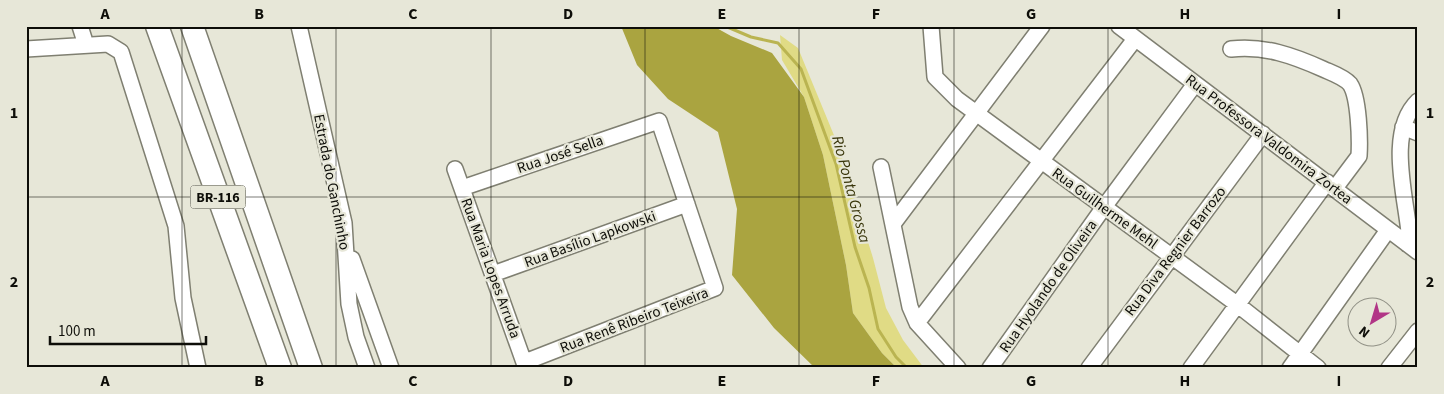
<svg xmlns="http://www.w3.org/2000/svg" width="1444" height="394" viewBox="0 0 1444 394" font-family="'Source Sans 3',sans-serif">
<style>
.green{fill:#e0db85}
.forest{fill:#aaa440}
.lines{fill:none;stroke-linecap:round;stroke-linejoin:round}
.stream{stroke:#bab451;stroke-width:3}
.minor-casing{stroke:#7f7f71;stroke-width:18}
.highway-casing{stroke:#7f7f71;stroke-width:25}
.minor{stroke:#fff;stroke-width:15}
.highway{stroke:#fff;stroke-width:22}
.grid{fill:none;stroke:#0e0e09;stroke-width:1;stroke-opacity:0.55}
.labels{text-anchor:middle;stroke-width:4.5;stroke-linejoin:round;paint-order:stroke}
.shield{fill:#e7e7d8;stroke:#4f4f47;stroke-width:1}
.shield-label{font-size:14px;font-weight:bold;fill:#0e0e09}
.street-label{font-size:15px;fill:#0e0e09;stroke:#e7e7d8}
.water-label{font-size:16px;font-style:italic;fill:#38350a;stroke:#e7e7d8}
.neatline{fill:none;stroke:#0e0e09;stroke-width:2}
.grid-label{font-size:16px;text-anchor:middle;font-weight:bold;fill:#0e0e09}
</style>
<rect width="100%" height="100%" fill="#e7e7d8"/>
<!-- green -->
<path class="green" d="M780,35L798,48L838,145L873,258L886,308L903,340L924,368H897L882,353L853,313L846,265L823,155L804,97L782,60Z"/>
<!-- forest -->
<path class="forest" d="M621,26H713L731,36L772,53L804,97L823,155L846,265L853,313L882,353L897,368H815L774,328L732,275L737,209L718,132L668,99L637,65Z"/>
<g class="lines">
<!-- stream -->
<path class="stream" d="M725,26L751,37L778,43L801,69L836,164L855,247L869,288L878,329L896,357L907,368"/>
<defs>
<path id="minor" d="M80,26L86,45
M299,26L344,223L349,304L356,337L367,368
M931,26L935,77L957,99L1238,305L1318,368
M1119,26L1418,252
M26,49L108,44L121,52L176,226L183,298L198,368
M1231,49C1264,45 1294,56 1323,69C1332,73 1344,77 1350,84C1359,97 1360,140 1359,156L1335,188
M1403,127L1418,133
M881,167L910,307L917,323L958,368
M455,169L526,368
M462,188L659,121L715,288L525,362
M893,224L1042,26
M1407,244L1409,232C1405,193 1387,131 1418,101
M352,259L391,368
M493,274L687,204
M917,323L1135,39
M990,368L1104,207L1195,84
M1089,368L1263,134
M1191,368L1327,182
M1290,368L1388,230
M1389,368L1418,331"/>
<path id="highway" d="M157,26L280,368
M192,26L311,368"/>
</defs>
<!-- minor casing -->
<use href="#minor" class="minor-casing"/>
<!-- highway casing -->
<use href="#highway" class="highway-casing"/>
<!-- minor -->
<use href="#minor" class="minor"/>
<!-- highway -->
<use href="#highway" class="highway"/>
</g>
<!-- grid -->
<path class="grid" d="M182,26V368M336,26V368M491,26V368M645,26V368M799,26V368M954,26V368M1108,26V368M1262,26V368M26,197H1418"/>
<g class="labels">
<!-- shield labels -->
<rect class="shield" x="190.5" y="185.5" width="55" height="23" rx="4"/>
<g class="shield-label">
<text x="218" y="202">BR-116</text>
</g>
<!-- street labels -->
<g class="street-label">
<text transform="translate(1269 139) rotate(37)" y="5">Rua Professora Valdomira Zortea</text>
<text transform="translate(560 154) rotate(-19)" y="5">Rua José Sella</text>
<text transform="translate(332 182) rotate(79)" y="5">Estrada do Ganchinho</text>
<text transform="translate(1105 208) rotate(36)" y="5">Rua Guilherme Mehl</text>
<text transform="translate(590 239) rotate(-20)" y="5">Rua Basílio Lapkowski</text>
<text transform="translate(1175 251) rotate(-53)" y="5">Rua Diva Regnier Barrozo</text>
<text transform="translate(491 268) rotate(70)" y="5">Rua Maria Lopes Arruda</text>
<text transform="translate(1048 286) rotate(-55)" y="5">Rua Hyolando de Oliveira</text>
<text transform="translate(634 320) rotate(-21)" y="5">Rua Renê Ribeiro Teixeira</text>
</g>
<!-- water labels -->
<g class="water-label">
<text transform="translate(852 189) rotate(75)" y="6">Rio Ponta Grossa</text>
</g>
</g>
<!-- border -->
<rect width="1444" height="394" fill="none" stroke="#e7e7d8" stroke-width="55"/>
<!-- north arrow -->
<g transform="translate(1372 322) rotate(218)"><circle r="24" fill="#e7e7d8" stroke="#909085"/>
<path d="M0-4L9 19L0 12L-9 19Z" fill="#b13586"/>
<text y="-8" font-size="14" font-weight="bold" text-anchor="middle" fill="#0e0e09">N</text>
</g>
<!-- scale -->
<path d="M50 336v8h156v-8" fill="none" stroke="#0e0e09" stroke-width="2.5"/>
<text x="58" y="336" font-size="15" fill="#0e0e09" stroke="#e7e7d8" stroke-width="4" paint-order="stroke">100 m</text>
<rect x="28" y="28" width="1388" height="338" class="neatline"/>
<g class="grid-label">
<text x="105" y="19">A</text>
<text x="259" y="19">B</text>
<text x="413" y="19">C</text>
<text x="568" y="19">D</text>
<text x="722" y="19">E</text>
<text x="876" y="19">F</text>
<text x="1031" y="19">G</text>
<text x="1185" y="19">H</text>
<text x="1339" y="19">I</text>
<text x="14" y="118">1</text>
<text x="1430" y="118">1</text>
<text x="14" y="287">2</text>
<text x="1430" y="287">2</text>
<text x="105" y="386">A</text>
<text x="259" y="386">B</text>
<text x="413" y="386">C</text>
<text x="568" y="386">D</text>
<text x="722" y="386">E</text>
<text x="876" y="386">F</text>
<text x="1031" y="386">G</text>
<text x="1185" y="386">H</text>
<text x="1339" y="386">I</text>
</g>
</svg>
